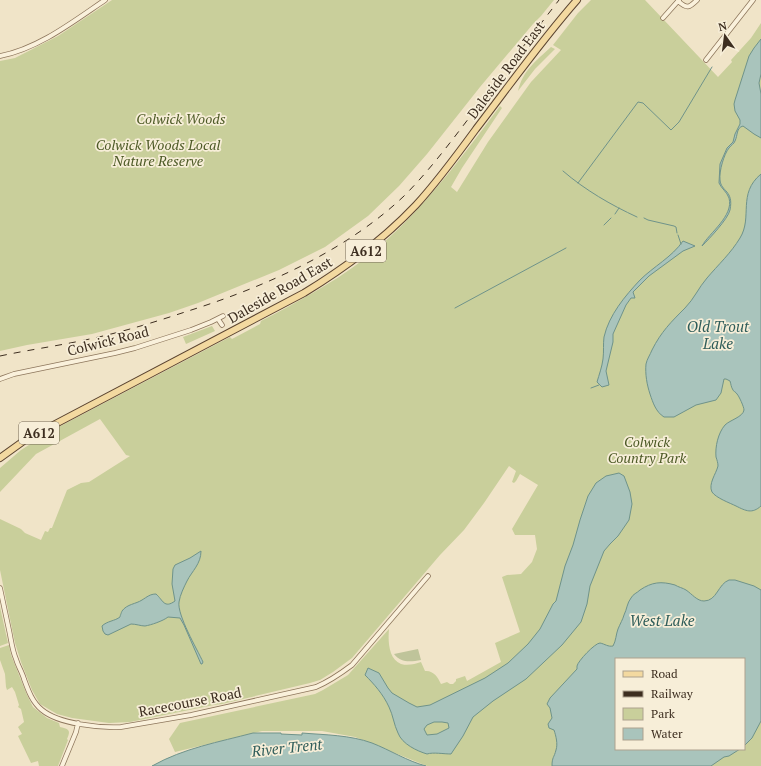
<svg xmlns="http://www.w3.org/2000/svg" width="761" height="766" viewBox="0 0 761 766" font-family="'PT Serif',serif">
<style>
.green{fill:#c9cf9b;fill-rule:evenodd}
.cemetery{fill:#bfc49a}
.water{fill:#a9c4bc;stroke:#6f938a;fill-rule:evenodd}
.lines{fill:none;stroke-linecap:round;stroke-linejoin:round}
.stream{stroke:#6f938a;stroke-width:1}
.minor-casing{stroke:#8d765c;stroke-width:5.5}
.primary-casing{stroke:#5b4430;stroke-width:8}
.minor{stroke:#faf1dc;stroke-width:4}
.primary{stroke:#f3d9a0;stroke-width:6}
.rail{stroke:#3d2e20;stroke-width:1;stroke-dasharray:7 7;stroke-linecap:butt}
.labels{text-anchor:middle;stroke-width:3.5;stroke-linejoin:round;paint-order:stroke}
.shield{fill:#f7eed8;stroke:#756857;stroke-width:1}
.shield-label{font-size:13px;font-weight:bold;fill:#3d2e20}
.street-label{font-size:14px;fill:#3d2e20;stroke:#f7eed8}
.park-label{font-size:14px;font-style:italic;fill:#4d5a26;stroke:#f7eed8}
.water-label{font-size:15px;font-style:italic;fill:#2f5d5a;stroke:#f7eed8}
</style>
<rect width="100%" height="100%" fill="#f0e4c8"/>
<!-- green -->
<path class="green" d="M112,0H554L541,16L533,24L480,87L427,154L399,186L368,216L325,247L279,270L198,303L169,313L92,334L27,345L0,351V61L15,58L58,36Z
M591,0H645L718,77L732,62L731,60L751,38L761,23V766H427L355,737L322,731H262L175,752L169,739L180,723L315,694L323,690L348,675L389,629C388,640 388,659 401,664C408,666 415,664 421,662L425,671C433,670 438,677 441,684L447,682L450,684H453L456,681V679L465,676L467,681L501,662L495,643L520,632L502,577L507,575L521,574L532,562L537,549L535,535H515L512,529L538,485L520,474L516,481L514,483L512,482L516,471L509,466L484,503L464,530L440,555L352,658L333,672L320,680L310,683L222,704L214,705L130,722L109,723L72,718L57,714L40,704L32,690L21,662L15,643L0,570V519L21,529L25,533L41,540L45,531L48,532L50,528H52L67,490L81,483L89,482L130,456L126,455L100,419L36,454L0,492V468L21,450L51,431L230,337L232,339L260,324L261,321C296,303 331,284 363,260C418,217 459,161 500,106L502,108L462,168L451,187L457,192L488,142L531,82L561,50L553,45L578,13ZM616,659H744V749H616Z
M551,47L555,49L535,69L518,91C523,70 536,61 551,47Z
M212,326L215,331L186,344L183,337Z
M0,607L8,643L0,646Z
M9,645L11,655L27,695L33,707L47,718L59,723L60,727C69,729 71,730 67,739L68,740L58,766H39L38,761L31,763L18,736L22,734L18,727L24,722L21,709L18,707L19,705L15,692L12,687L7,690L6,687L5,674L0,660V648Z"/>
<!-- cemetery -->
<path class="cemetery" d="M418,649L421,660C410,662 401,663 394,654Z"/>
<!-- water -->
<path class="water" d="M761,39V74L759,83L761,94V138L754,134L743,126C736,128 738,135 735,141C734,144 731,145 729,148C724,154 719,171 720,180C721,192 734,190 730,210C728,219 709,239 702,246C709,233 734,216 729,198C727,192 721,188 719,183L720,164L727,148L733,142L735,134L740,124V120L735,111L734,104L735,100L749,56L754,48Z
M761,174V506C752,514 746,511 736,506C730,503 716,498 712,492C708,484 716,474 718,466C718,463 717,460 716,457C715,447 718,433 725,425C730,420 743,417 744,410C744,407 739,396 737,394C736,392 733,391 733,390C731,387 731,384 730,381L726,379H724L721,393L716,400L696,405L674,417H664C656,412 653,403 650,394C647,385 645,374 646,364C647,359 650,355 652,350C661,332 671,322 685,308C694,299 699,287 707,278C718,265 731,253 740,238C753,217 737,194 761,174Z
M683,241L695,246L683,251L649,276L633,292L635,298H631L626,305L613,334V342L606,371L609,385L602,387L597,382C599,375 602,367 603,359C604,351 603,344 604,337C609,315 625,296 640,280C653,267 672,257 683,241Z
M619,473L624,476L630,492L632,504L629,520L618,536L610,544L604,551L590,586L587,604L581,622L562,645L526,679L493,701L473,717L463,736L451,754C444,754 433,752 427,754C417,751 402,744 398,733C394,725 393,715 389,707C383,694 374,684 365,675L368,668L379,673L388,688L392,693L409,703L417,707L430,705L485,678L508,663L528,644L540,629L553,604L556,601L565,566L573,545L580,520L588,496L596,483L606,476ZM434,722H442L448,723L449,728L437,734L427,735L424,729L427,725Z
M201,551C201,564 192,571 187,581C184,587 180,595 179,602C177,615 197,649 203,662L202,664H201L184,625L180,618L168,617C163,621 151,625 145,626C141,626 136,624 131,624L108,635L105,634L103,631L102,626C107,621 115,621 120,617C120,616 122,611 122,611C127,604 136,604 142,600C147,597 150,594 156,594C163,600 164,609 175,601L172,584L173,569L175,565L190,558Z
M735,580L754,586L761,590V721L752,738L744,746V659H616V749H740L729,756L724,757L711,766H552C552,757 554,758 556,750C558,744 556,736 554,730L549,728L548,724L552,718L550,708L547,704L550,698L577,669C577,668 577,667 577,666C578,661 595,643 600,643C605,644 608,647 613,646C616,641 616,634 618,629C620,624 623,619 624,615C627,609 627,603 631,598C633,594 637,593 640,590C652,582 661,581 675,585C678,587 683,588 686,590C692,594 697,601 704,601C717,601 718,584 729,580C731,580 733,580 735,580Z
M253,733H281V734L302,735V733C326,735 350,735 372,743C390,750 407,761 426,766H152C184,748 219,742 253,733Z"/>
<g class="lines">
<!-- stream -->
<path class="stream" d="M563,171C585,190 611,205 637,217
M578,183L638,102L643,103L671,130L679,122L712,67
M615,214L619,208
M644,218L648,220L674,226L676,227L677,233
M604,225L611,218
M678,235L681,244
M455,308L566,248
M591,388L599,385"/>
<defs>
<path id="minor" d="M678,1C687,9 689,8 697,0
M663,18L679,0
M0,56C38,49 74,21 105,0
M706,60L753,0
M218,319L222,325
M0,379L14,374L115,353L135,348L191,330L211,322L223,316
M0,588C3,602 6,616 9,630C11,639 12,650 16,659C18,666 22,672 24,679C28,690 32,702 42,710C59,724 99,728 121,727L191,715L316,687C330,681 340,674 352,665L428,576
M62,766L76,732L78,723"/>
<path id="primary" d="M0,458L25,440L304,293C345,268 383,240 416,205C438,181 457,155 476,129C509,86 541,41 577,0"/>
</defs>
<!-- minor casing -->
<use href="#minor" class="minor-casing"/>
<!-- primary casing -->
<use href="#primary" class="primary-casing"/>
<!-- minor -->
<use href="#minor" class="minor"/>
<!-- primary -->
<use href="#primary" class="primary"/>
<!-- rail -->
<path class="rail" d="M0,356C28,350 57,346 85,340C119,333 152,323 185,312C262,288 345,252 404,196C432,168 455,136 479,105C505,70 532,35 559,0"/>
</g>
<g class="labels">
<!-- shield labels -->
<g class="shield">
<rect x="346" y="240" width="40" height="22" rx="3"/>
<rect x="19" y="422" width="40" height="22" rx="3"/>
</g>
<g class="shield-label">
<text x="366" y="256">A612</text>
<text x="39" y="438">A612</text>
</g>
<!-- street labels -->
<g class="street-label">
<text transform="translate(506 70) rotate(-53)" y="5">Daleside Road East</text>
<text transform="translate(280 290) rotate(-30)" y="5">Daleside Road East</text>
<text transform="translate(108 341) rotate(-14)" y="5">Colwick Road</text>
<text transform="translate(190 702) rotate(-11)" y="5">Racecourse Road</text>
</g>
<!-- park labels -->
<g class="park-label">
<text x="181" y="124">Colwick Woods</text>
<text x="158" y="150">Colwick Woods Local<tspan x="158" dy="16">Nature Reserve</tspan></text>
<text x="647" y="447">Colwick<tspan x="647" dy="16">Country Park</tspan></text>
</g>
<!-- water labels -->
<g class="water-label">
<text x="718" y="332">Old Trout<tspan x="718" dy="17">Lake</tspan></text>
<text x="662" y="626">West Lake</text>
<text transform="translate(287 748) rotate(-6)" y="5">River Trent</text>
</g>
</g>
<!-- legend -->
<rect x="615" y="658" width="130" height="92" fill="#f7eed8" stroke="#ada18e"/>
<rect x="623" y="671" width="20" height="6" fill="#f3d9a0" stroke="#ada18e"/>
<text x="651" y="678" font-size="12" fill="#3d2e20">Road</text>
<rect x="623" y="691" width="20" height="6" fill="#3d2e20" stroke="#ada18e"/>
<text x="651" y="698" font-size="12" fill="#3d2e20">Railway</text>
<rect x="623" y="708" width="20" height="12" fill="#c9cf9b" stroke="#ada18e"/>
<text x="651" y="718" font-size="12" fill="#3d2e20">Park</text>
<rect x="623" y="728" width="20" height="12" fill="#a9c4bc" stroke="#ada18e"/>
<text x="651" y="738" font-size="12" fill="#3d2e20">Water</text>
<!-- north arrow -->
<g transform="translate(725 36) rotate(346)" stroke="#f7eed8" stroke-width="3" paint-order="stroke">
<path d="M0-3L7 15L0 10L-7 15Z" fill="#3d2e20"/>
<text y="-6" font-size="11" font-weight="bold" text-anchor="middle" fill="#3d2e20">N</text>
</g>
</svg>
